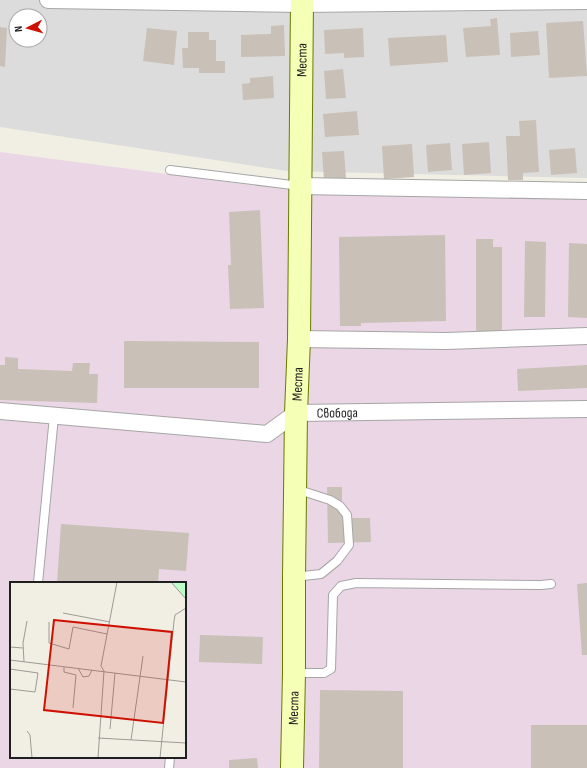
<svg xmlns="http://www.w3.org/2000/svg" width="587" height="768" viewBox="0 0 587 768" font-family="'Sofia Sans Condensed',sans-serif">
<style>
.residential{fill:#dddcdc;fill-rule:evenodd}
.industrial{fill:#ead6e5;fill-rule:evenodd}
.building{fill:#c9c0b7}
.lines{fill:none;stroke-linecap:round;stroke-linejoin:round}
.lane-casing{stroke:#a6a6a6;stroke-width:10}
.street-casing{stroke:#a6a6a6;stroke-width:18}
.secondary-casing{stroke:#657c00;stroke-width:24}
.lane{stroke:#fff;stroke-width:8}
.street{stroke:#fff;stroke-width:16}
.secondary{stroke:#f5ffb5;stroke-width:22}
.labels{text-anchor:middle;stroke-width:3;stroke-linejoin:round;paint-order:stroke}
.street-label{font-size:14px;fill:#1f1f1f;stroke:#fff}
.inset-road{fill:none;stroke:#9d9b95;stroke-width:1}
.view{fill:#ce1000;fill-opacity:0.15;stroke:#ce1000;stroke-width:2}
.inset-edge{fill:none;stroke:#1f1f1f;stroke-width:2}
</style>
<rect width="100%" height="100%" fill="#f1eee4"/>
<!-- residential -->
<path class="residential" d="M0,0H587V178L287,171L0,127ZM16,16H40V40H16Z"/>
<!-- industrial -->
<path class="industrial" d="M0,152L288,190L587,196V768H0ZM11,583H185V757H11Z"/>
<!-- building -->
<path class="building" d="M497,18L500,55L466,57L463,28L491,26L490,19Z
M583,21L587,76L549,78L546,23Z
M284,25L285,56L241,57V35L271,34V26Z
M0,27L7,28L5,67L0,66Z
M147,28L177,31L174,65L143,61Z
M363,28L364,57L344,58V53L325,54L324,30Z
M538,31L540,55L511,57L510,33Z
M188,32H209V40H216V61H225V73H199V68H183L182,48H188Z
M446,35L448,62L390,66L388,38Z
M343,69L346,98L326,99L324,71Z
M273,76L274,98L243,100L242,84L250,83V78Z
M357,111L359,135L325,137L323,114Z
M536,120L539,172L523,173V180H508L506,136H520L519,121Z
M489,142L491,173L464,175L462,144Z
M450,143L452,170L428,172L426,145Z
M412,144L414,177L384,179L382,146Z
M575,148L577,173L551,175L549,150Z
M344,151L346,178L324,180L322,152Z
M260,210L264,308L230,309L228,265H231L229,212Z
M445,235L446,321L361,323V326H340L339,237Z
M476,239H493V247H502V336L476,335Z
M525,241L546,242L545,317H524Z
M569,243L587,244V318L568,317Z
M124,341L259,342V388H124Z
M5,357L18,358V369L72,371L73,363H90L89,374H98L97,403L0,400V365H5Z
M587,365V388L518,391L517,369Z
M327,487H342V518H370L371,542L328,543Z
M61,524L189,533L186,571L159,569L158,583H57Z
M587,583V655H582L577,584Z
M200,635L263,637L262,664L199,662Z
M320,690L403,691V768H319Z
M531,725H587V768H531Z
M257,758L258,768H229V760Z"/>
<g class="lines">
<defs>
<path id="lane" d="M170,170L300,186
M294,577L321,574L337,561L349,545L347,515L340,506L330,500L296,489
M38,583L54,416
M295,673H324L331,669L333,595L341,586L356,583L541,585L551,584
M169,768L170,757"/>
<g id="street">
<path d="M48,0L302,4L587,1"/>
<path d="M300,186L587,191"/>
<path d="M299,339L446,341L587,336"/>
<path id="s1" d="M0,411L267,434L296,413L587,409"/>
</g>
<g id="secondary">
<path id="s2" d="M292,768L294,673V577L296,413L299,339L302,0"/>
</g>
</defs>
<!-- lane casing -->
<use href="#lane" class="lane-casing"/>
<!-- street casing -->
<use href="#street" class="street-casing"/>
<!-- secondary casing -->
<use href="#secondary" class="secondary-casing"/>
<!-- lane -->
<use href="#lane" class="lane"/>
<!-- street -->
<use href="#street" class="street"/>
<!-- secondary -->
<use href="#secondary" class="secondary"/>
</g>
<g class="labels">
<!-- street labels -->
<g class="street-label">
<text dy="5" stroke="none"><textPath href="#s2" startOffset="708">Места</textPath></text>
<text dy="5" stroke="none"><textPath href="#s2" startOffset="384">Места</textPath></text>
<text dy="5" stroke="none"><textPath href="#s1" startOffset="345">Свобода</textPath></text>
<text dy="5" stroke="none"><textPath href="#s2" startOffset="60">Места</textPath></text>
</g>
</g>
<!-- overview -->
<g transform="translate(10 582)">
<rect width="176" height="176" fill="#f1eee4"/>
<path d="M161,0H176V17Z" fill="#befec8"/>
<path class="inset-road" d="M161,0L176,17M53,31L100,40M39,40V61L59,67L63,45L97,52M0,65L13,66M0,78L176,100M14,80L13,61L17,39M54,85V90L66,93L63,126M68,86L73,95L79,94L82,88M0,87L28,91L25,110L0,107M100,147L105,91M17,149L20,153L22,176M88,156L176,161M121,158L133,74M88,176L94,89L91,84L107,0M150,176L164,39L165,33L176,26"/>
<path class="view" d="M44,38L162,50L153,141L34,128Z"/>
<rect width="176" height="176" class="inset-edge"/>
</g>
<!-- north arrow -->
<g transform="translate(28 28) rotate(264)"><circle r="19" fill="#ffffff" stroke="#a5a5a5"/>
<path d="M0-3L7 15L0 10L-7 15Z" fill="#ce1000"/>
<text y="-6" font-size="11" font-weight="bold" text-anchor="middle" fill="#1f1f1f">N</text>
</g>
</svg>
